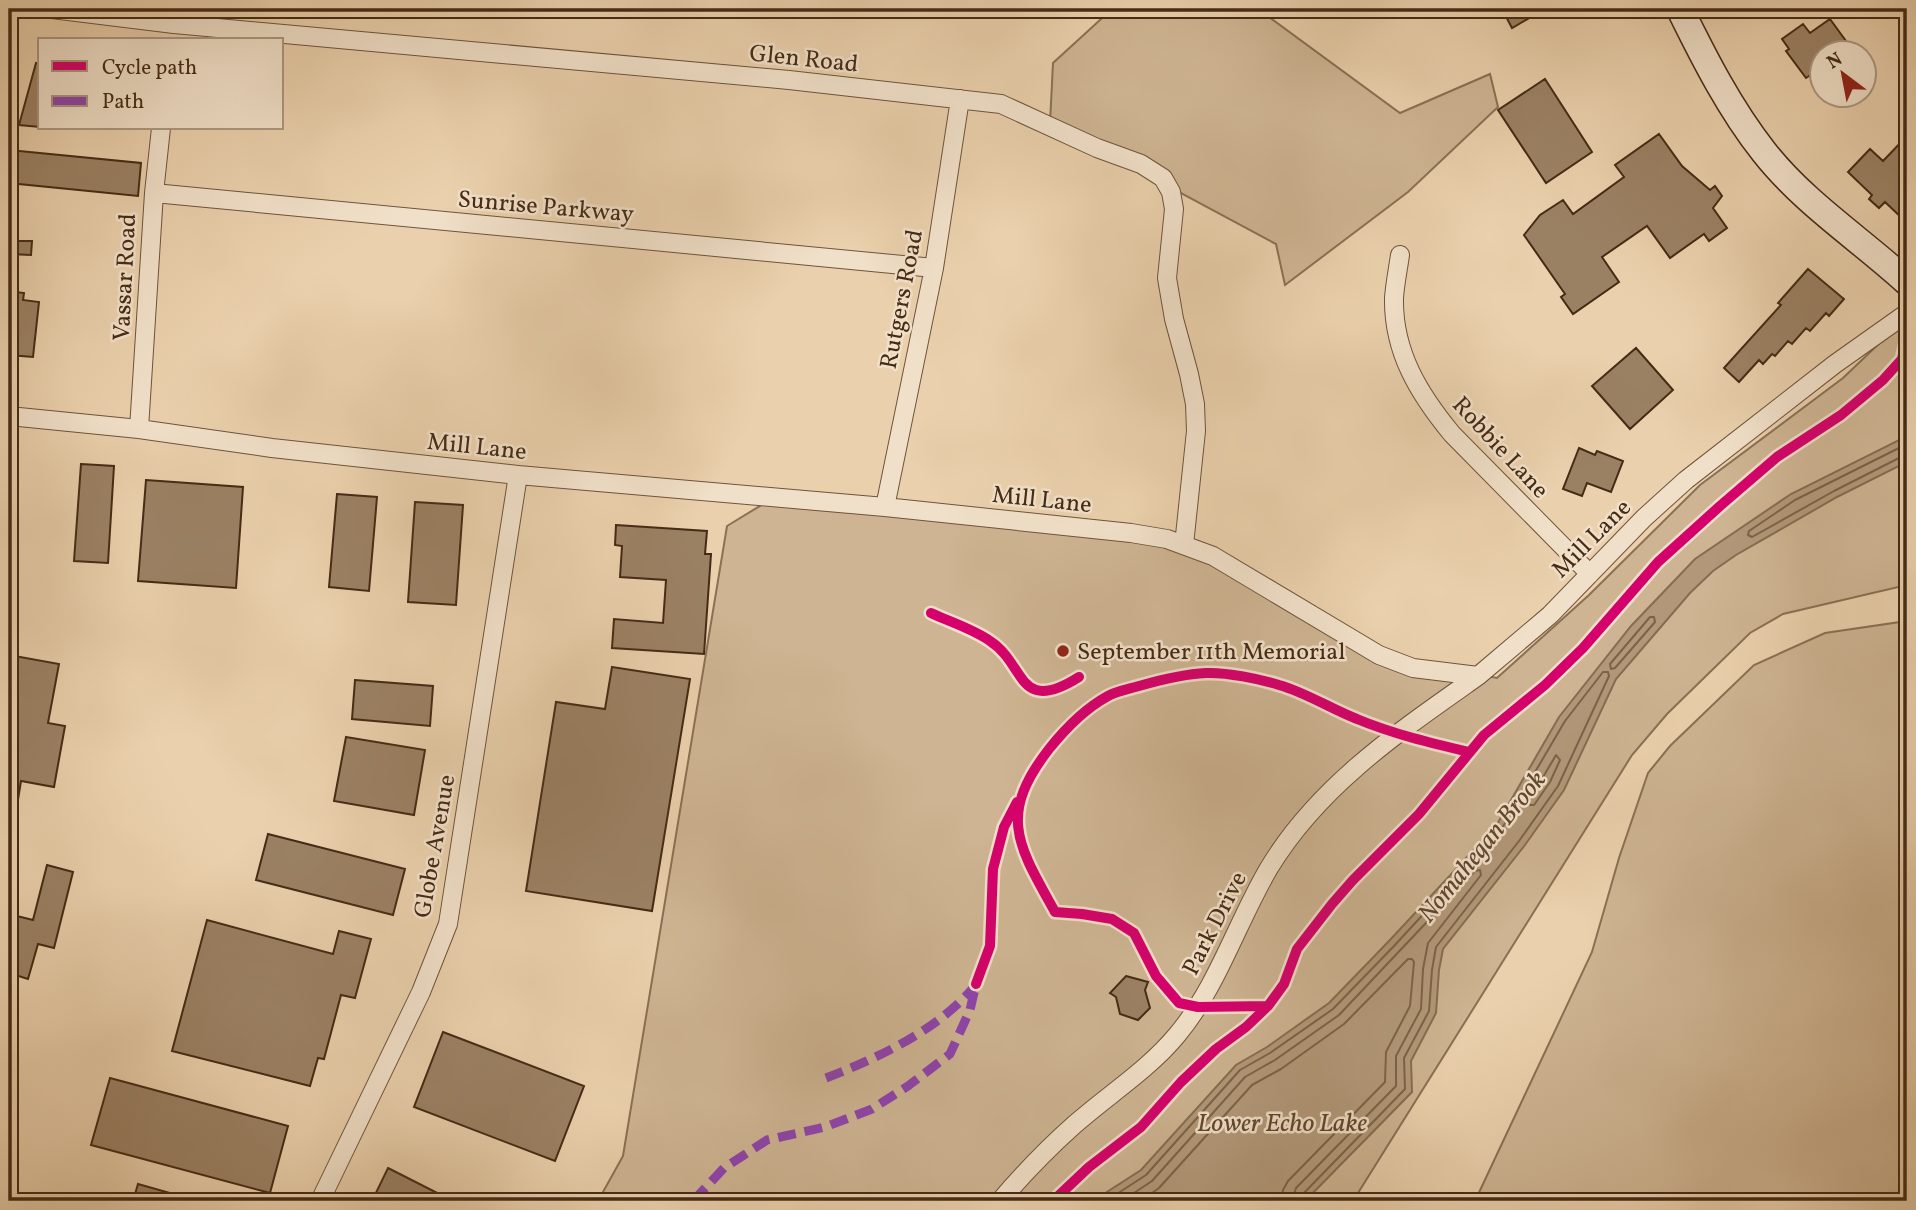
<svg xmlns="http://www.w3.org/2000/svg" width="1916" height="1210" viewBox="0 0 1916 1210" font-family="Vollkorn,serif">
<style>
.green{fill:#ceb492;stroke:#8a7054;stroke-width:2}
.water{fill:#b29879;stroke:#866c51;stroke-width:2}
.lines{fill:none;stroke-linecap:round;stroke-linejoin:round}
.shore{stroke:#7c6247;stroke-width:2}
.building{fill:#9b8164;stroke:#452b15;stroke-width:2}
.minor-casing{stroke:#6e543b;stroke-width:20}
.secondary-casing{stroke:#452b15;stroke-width:29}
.minor{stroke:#f1e0c9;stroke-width:18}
.secondary{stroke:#f1e0c9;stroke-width:26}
.quiet{stroke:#8e44ad;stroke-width:9;stroke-dasharray:18 9;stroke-linecap:butt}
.cycleway-casing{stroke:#f1e0c9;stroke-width:15}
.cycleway{stroke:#d6006c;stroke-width:10}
.poi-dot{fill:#8f2418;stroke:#f1e0c9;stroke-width:2.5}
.labels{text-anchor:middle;stroke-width:5;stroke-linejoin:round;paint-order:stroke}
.street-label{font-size:24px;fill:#452b15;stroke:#f1e0c9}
.poi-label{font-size:24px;fill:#452b15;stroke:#f1e0c9;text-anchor:start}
.water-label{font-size:26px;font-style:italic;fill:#60462e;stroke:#f1e0c9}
</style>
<rect width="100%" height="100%" fill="#ead0ac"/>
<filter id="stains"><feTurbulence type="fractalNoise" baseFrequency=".00286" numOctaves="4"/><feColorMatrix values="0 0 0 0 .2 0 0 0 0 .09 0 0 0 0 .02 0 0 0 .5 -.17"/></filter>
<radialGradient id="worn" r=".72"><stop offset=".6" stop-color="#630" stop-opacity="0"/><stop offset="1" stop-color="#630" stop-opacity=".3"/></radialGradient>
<!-- green -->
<path class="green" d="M1112,9H1258L1400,113L1490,74L1498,107L1408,192L1285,285L1276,244L1050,123L1053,63Z
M1907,317V585L1783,614L1750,633L1667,714L1632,755L1353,1201H598L623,1156L727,526L773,498L1167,539L1379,655L1497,678L1589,595L1700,485L1843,378Z
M1907,621V1201H1475L1592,952L1619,858L1648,773L1670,746L1754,665L1825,633Z"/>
<!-- water -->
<path class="water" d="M1907,436V462L1837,497L1736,555L1713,571L1690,593L1616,679L1564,790L1525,845L1443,949L1439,970L1436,1013L1411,1061L1412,1092L1306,1200L1093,1201L1141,1170L1236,1065L1267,1047L1329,1003L1389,941L1496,826L1559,717L1631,626L1695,559L1791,494Z"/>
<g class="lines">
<!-- shore -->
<path class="shore" d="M1907,444L1795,500L1749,531L1748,535L1752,537L1834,491L1901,457L1907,456
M1650,617H1654L1655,622L1615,668L1611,669L1610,664Z
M1556,755L1560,760L1550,782L1534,805H1530L1529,801Z
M1106,1201L1146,1175L1240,1070L1270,1053L1333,1009L1394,946L1501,830L1565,721L1603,672H1608L1609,676L1558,786L1519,841L1436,947L1432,970L1429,1011L1404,1058L1405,1089L1303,1194L1301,1201
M1122,1201L1152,1181L1245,1077L1275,1060L1339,1015L1475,871L1480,870L1481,875L1428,943L1423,969L1421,1009L1396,1056V1086L1296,1188L1292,1201
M1141,1201L1159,1188L1252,1085L1281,1069L1344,1024L1408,959H1412L1414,962L1410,1006L1386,1052L1385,1082L1288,1181L1283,1190L1282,1201"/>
</g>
<!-- building -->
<path class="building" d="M1502,9H1545L1512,28Z
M1830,19L1854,52H1822V88L1812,74L1806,78L1786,51L1789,49L1782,39L1803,24L1810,33Z
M36,63L40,64V127L19,125Z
M1545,79L1592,152L1546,183L1498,110Z
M1659,134L1682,166L1710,190L1715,186L1722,196L1713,208L1727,228L1709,241L1704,234L1670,258L1647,226L1602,257L1619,282L1573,314L1561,297L1565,294L1524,235L1540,215L1563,200L1573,214L1624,177L1615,165Z
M1907,136V223L1885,202L1879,208L1869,199L1872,195L1848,172L1870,149L1883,161Z
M9,150L141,163L138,196L9,183Z
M9,241H32L31,255L9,254Z
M1808,269L1844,299L1829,316L1826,313L1810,331L1806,328L1792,344L1788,341L1775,356L1772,354L1763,364L1759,360L1739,382L1724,368L1781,305L1778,303Z
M9,291L24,293L23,300L39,302L33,357L9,355Z
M1636,348L1673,390L1630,429L1592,386Z
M1579,448L1595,455L1597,451L1623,461L1611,492L1587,483L1582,496L1563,489Z
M81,464L114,466L108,563L74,561Z
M146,480L243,487L236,588L138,581Z
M337,494L377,497L369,591L329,587Z
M415,502L463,505L456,605L408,602Z
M616,525L707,531L705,554H711L704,654L612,648L614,619L663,623L666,580L620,577L622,546L615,545Z
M9,655L59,664L48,723L65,726L54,787L21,781L16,812L9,811Z
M612,667L690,679L652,911L526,891L556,702L605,709Z
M355,680L433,686L430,726L352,719Z
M346,737L425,750L414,815L334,801Z
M268,834L405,869L393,915L256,880Z
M47,865L73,872L54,948L38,944L28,979L9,973V914L33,920Z
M207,920L333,954L339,931L371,939L355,998L341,995L324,1059L318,1058L310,1086L172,1051Z
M1126,976L1148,982L1145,990L1150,1008L1138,1020L1120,1014L1116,997L1110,993Z
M443,1032L584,1086L555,1161L414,1107Z
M110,1078L288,1126L270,1193L91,1145Z
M388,1168L453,1201H372Z
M138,1184L184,1197V1201H133Z"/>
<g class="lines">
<defs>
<path id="minor" d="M52,9L174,24L789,80L1001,104L1097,148L1141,164L1163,178L1171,192L1174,209L1167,278L1174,319L1189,374L1195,404L1196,431L1184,545
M154,193L934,268
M1400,255C1398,269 1395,284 1394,298C1393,352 1419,394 1452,434L1590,574
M9,416L139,429L272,448L518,475L885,507L1131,533L1167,539L1213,556L1379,655L1413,668L1478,676L1550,615L1644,518L1686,480L1835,364L1907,313
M139,429L154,193L161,128
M885,507L934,268L960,99
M320,1201L421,992L448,924L518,475
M1000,1201C1023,1174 1047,1149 1074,1125C1108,1095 1148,1070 1177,1035C1218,986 1237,922 1269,868C1319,785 1400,731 1478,676"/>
<path id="secondary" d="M1680,9C1704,58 1730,109 1764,152C1804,203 1860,239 1907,282"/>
</defs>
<!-- minor casing -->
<use href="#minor" class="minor-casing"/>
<!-- secondary casing -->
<use href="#secondary" class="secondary-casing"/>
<!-- minor -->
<use href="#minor" class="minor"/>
<!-- secondary -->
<use href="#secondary" class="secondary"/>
<!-- quiet -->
<path class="quiet" d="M826,1078C878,1058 938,1030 974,987
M693,1201L724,1168L767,1140L825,1127L872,1109L908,1086L950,1054L970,1010L976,984"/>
<defs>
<path id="cycleway" d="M931,613C950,622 973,629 990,641C1026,664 1017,716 1079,677
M976,984L990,946L993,869L1004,827L1017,802
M1268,1006L1198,1007L1179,1003L1156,976L1134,933L1112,919L1082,914L1055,912C1018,845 997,816 1049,749C1065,729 1086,708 1108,696C1117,691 1129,689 1139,686C1160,680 1184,674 1206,673C1226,672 1260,679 1279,685C1307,693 1331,709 1357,719C1393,734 1431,743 1469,752
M1053,1201L1089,1167L1141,1127L1181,1082L1216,1049L1246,1027L1268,1006L1284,984L1297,949L1332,904L1353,880L1419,814L1484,735L1545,685L1583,648L1658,562L1720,506L1777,457L1841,415L1883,380L1902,359L1907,336"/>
</defs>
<!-- cycleway casing -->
<use href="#cycleway" class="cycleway-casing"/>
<!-- cycleway -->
<use href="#cycleway" class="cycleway"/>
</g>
<!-- markers -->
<circle class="poi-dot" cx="1063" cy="651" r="7"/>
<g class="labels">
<!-- street labels -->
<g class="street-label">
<text transform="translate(804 58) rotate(6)" y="8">Glen Road</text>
<text transform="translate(546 206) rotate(5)" y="8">Sunrise Parkway</text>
<text transform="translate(124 277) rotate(-87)" y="8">Vassar Road</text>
<text transform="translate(901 299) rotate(-79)" y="8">Rutgers Road</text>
<text transform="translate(477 446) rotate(6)" y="8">Mill Lane</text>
<text transform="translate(1501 447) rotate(47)" y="8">Robbie Lane</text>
<text transform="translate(1042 499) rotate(6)" y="8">Mill Lane</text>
<text transform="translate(1591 538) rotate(-45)" y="8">Mill Lane</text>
<text transform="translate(434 846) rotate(-80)" y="8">Globe Avenue</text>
<text transform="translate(1214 923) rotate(-63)" y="8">Park Drive</text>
</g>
<!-- poi labels -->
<g class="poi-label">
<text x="1077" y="659">September 11th Memorial</text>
</g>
<!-- water labels -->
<g class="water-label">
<text transform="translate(1481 846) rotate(-51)" y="9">Nomahegan Brook</text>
<text x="1282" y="1131">Lower Echo Lake</text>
</g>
</g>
<!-- margin -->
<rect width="1916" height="1210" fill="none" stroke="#ead0ac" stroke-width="35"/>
<rect x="10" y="10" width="1895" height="1189" fill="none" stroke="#452b15" stroke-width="3.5"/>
<rect x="18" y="18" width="1881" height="1175" fill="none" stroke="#452b15" stroke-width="2"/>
<!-- legend -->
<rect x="38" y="38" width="245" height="91" fill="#f1e0c9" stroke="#ac9881" stroke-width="2"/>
<rect x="52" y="61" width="35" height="10" fill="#d6006c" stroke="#ac9881" stroke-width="2"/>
<text x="102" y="74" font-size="21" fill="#452b15">Cycle path</text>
<rect x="52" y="96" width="35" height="10" fill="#8e44ad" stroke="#ac9881" stroke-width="2"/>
<text x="102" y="108" font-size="21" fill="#452b15">Path</text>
<!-- north arrow -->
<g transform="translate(1843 74) rotate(328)"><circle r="33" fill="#f1e0c9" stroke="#ac9881" stroke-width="2"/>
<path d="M0-5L12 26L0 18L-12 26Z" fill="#8f2418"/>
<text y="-10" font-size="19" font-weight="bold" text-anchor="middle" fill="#452b15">N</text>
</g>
<rect width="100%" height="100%" filter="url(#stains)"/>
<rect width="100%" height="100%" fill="url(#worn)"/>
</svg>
